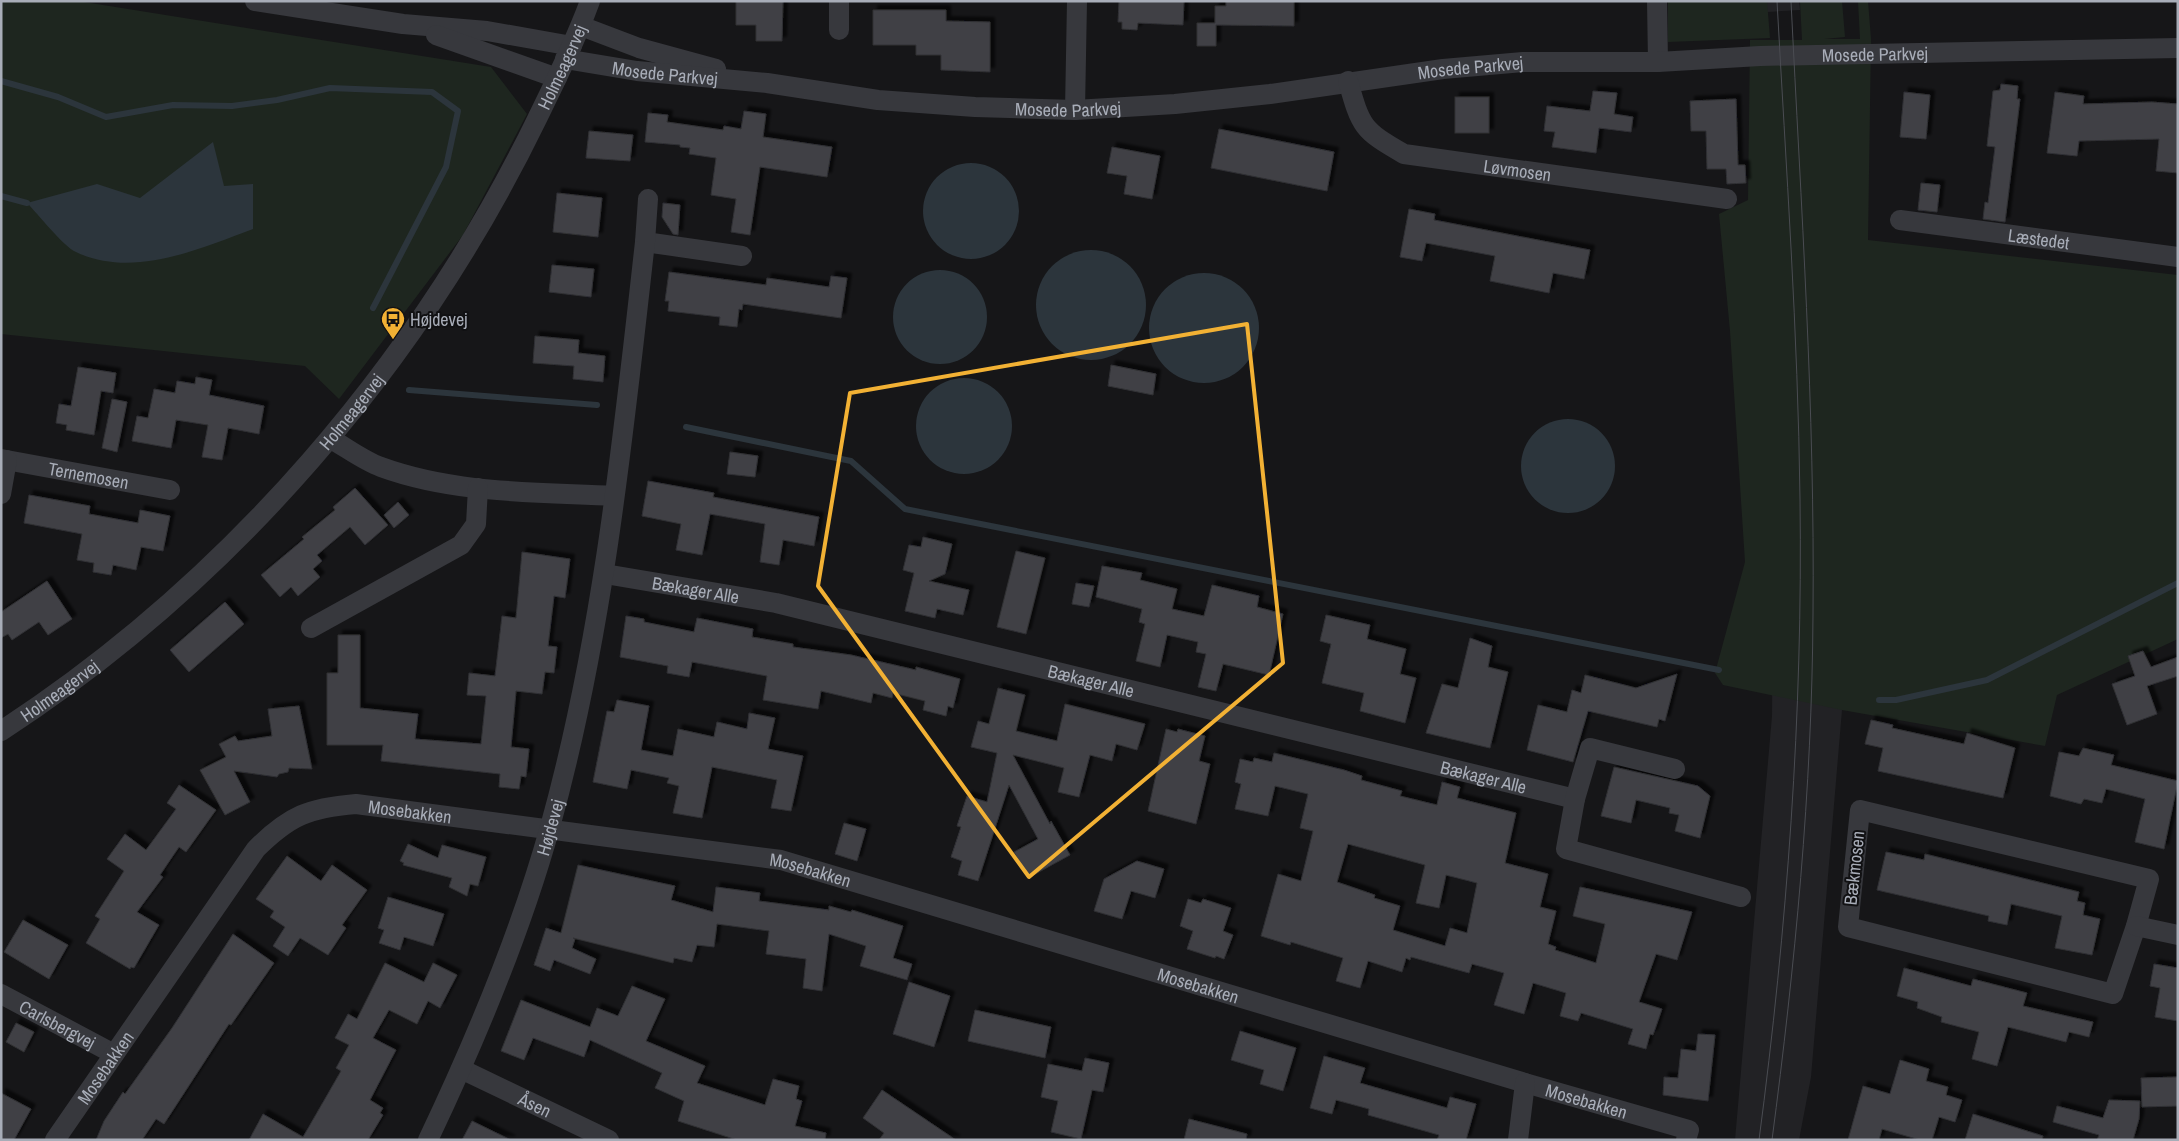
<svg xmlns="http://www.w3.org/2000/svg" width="2179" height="1141" font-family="'Archivo Narrow',sans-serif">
  <defs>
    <filter id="shadow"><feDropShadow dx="4.5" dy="-4.5" stdDeviation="1" flood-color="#0009"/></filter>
  </defs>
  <rect width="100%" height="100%" fill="#161618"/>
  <g fill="#222225">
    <path d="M1767,1H1799L1800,10L1767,12Z"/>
    <path d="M1826,354L1842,710L1811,1077L1799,1140H1735L1772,716L1775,365Z"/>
  </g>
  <g fill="#1e261f">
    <path d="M1,1H78L491,67L527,114L463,235L339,399L305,366L1,334Z"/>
    <path d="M1668,1H1767L1770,38L1668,42Z"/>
    <path d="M1800,1H1842L1845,37L1824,39H1860L1858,1H1868L1871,39L1868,240L2178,275V639L2057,695L2045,746L1842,710L1723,685L1715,673L1745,562L1730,331L1719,214L1748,200L1750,40H1802Z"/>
  </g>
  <g fill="#2c353c">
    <path d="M213,142L224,186L253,184V229C199,249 133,279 76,252C64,247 38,214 27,203L97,184L140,198Z"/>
    <circle cx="971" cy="211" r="48"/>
    <circle cx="1091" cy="305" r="55"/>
    <circle cx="940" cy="317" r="47"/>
    <circle cx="1204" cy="328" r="55"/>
    <circle cx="964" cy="426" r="48"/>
    <circle cx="1568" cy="466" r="47"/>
  </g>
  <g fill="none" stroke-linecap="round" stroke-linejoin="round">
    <g stroke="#2c353c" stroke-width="6">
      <path d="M1,81L58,97L106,117L173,105L232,106L277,100L330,88L432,92L458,111L446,167L373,308"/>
      <path d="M1,196L27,203"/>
      <path d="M409,390L597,405"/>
      <path d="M686,427L851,461L905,509L1719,670"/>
      <path d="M1879,700H1896L1987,680L2178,583"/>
    </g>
  </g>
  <g fill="#404145" stroke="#303034" fill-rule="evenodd" filter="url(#shadow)">
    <path d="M736,1H783L782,41H756V25H736Z"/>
    <path d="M1119,1H1184L1183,25L1138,23L1137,30L1122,29V22H1118Z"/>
    <path d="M1226,1H1294V26L1216,25V46H1197V23H1215V6H1226Z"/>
    <path d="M873,10H946V21L990,22V72L941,70V55H916V45H873Z"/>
    <path d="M2001,84L2018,86L2017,99H2020L2005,222L1983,219L1985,202L1988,203L1995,147L1987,146L1993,91L2000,90Z"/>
    <path d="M1593,91L1617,93L1614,114L1633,117L1631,132L1599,128L1596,153L1552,147L1555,132L1544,131L1547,106L1590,111Z"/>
    <path d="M1904,92L1930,95L1926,139L1900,137Z"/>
    <path d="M2055,92L2084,96L2083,104L2152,102L2178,104V173L2156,171L2159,139L2079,141L2077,156L2047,153Z"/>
    <rect x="1455" y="97" width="34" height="36"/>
    <path d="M1736,99L1738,165H1745L1746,183L1727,184L1726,169H1707L1706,131H1691L1690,101Z"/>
    <path d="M744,111L766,114L763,137L832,147L827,177L760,167L750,235L731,232L736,199L711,195L716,158L689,154L690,148L680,147V145L645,142L648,113L668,115L667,122L723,130L724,126L741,129Z"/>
    <path d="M1219,129L1334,152L1327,191L1211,168Z"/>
    <path d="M589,131L633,135L630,161L586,158Z"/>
    <path d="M1112,147L1160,156L1152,199L1124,194L1127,176L1107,173Z"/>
    <path d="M1921,183L1940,185L1937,212L1918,210Z"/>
    <path d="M557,193L602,198L598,237L553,232Z"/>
    <path d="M663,203L680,205L678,235L673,234L662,217Z"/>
    <path d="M1409,209L1435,214L1434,220L1590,250L1584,279L1553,273L1549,293L1490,281L1495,256L1426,243L1422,261L1400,257Z"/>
    <path d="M552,265L594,269L591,297L549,292Z"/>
    <path d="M669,272L766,285L767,278L829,287L831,276L847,278L841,318L743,304L742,310L739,309L737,327L719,325L720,317L668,311L669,301H665Z"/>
    <path d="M535,336L579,340L578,353L605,356L603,382L573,379L574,366L533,363Z"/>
    <path d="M1111,365L1156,374L1153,395L1108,386Z"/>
    <path d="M78,367L116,373L113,393L101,391L94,435L66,430L67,425L56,423L59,404L71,406Z"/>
    <path d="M196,377L212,380L209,395L264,406L259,434L228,428L222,460L202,457L208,425L176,420L171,448L132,441L137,416L148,418L154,389L175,393L177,381L195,384Z"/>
    <path d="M112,399L127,402L117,452L102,448Z"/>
    <path d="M730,452L758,456L755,477L727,474Z"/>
    <path d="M648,481L714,493L713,497L819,517L814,546L783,540L779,565L760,562L765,524L710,514L702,555L676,550L681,524L642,516Z"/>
    <path d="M355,488L388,525L365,545L350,527L317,555L322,561L313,569L320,577L298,596L291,587L280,597L261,575L304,539L302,537L335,510L333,507Z"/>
    <path d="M29,495L90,506L89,514L138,523L140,510L170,516L163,551L141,547L136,570L113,565L111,575L93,572L94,563L77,560L82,534L24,523Z"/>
    <path d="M398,502L409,515L394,528L384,515Z"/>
    <path d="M923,537L952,544L945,574L929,581L969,590L963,615L937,609L935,618L905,611L914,573L903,570L909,545L921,547Z"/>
    <path d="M1016,551L1045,558L1026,634L997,627Z"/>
    <path d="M522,552L570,559L565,598L554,596L548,646L557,647L554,673L545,672L542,694L516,691L511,747L529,749L526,777L521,776L519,789L499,787L500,774L381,761L383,745H327V673H338V635H360V708L418,714L415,739L481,744L486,696L467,695L469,673L495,676L502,616L516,618Z"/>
    <path d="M1102,566L1142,573L1140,580L1177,589L1172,609L1204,616L1212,585L1259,596L1257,607L1283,614L1269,675L1223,664L1216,691L1198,687L1206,654L1196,652L1198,642L1167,635L1160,667L1136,661L1145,624L1139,622L1142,609L1096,597Z"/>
    <path d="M47,581L72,619L48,635L39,622L12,640L8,634L1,638V612Z"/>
    <path d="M1076,583L1094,586L1089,607L1072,604Z"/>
    <path d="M225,602L244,624L189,672L170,650Z"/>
    <path d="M1326,615L1370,625L1367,639L1406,649L1400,674L1416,678L1405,723L1360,711L1364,693L1322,683L1331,644L1320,641Z"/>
    <path d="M626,616L644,619V622L694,632L697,618L753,629L752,637L793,644V647L851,655L916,670V667L960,679L953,708L948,706L946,716L923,710L925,701L893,693L892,698L873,693L871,703L821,691L818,709L763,700L767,676L692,662L689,677L667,673L668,666L620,657Z"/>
    <path d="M1470,638L1492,646L1488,667L1508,672L1490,748L1426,733L1442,684L1458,688Z"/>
    <path d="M2143,651L2151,667L2178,657V676L2147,686L2157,714L2127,725L2112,684L2135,676L2128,656Z"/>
    <path d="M1677,674L1665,721L1659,719L1657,727L1588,711L1573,762L1527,750L1538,705L1567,712L1572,690L1581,693L1585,675L1636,688Z"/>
    <path d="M998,688L1025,695L1016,731L1057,741L1065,704L1145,724L1137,750L1116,744L1112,761L1090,755L1079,797L1058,792L1064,768L1013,755L1050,824L1051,821L1070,855L1028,878L1014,852L1038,839L1009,785L978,881L958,875L962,861L951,857L961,827L957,826L967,796L987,802L997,753L971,747L978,721L989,724Z"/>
    <path d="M617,700L649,706L641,750L673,756L678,729L714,737L717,722L747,729L749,713L775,718L768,749L803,756L791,811L771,808L777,780L712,767L702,818L673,813L679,786L667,783L669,778L631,770L627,789L593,782L607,711L614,712Z"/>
    <path d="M299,706L312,769L289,768L288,772L279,774L277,777L234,771L250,802L225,815L200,770L226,757L219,744L235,736L238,741L272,736L268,709Z"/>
    <path d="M1871,720L1893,725L1892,728L1964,744L1967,733L2015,748L2003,798L1878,771L1883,748L1865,744Z"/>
    <path d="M1166,729L1177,732L1178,729L1205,736L1199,761L1210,764L1196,824L1148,811Z"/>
    <path d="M2083,748L2114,755L2111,765L2178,781L2164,849L2135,842L2145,799L2106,789L2102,803L2084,799L2081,804L2050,796L2059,752L2079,756Z"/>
    <path d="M1274,753L1344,770L1362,776L1361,780L1402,791L1400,796L1437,805L1442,782L1460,787L1457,798L1516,813L1505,863L1548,874L1540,907L1556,911L1548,944L1556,947L1555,950L1596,963L1605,924L1573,916L1580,887L1692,912L1677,960L1656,954L1639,1002L1662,1009L1653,1035L1650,1034L1646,1049L1628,1044L1633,1029L1581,1013L1578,1021L1560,1016L1566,993L1533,983L1524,1014L1494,1005L1504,973L1472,964L1469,973L1411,957L1410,960L1406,958L1402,972L1368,961L1360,988L1336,981L1343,958L1291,942L1290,945L1261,936L1278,874L1301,881L1313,831L1300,828L1308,794L1275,786L1268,816L1235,809L1241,784L1235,782L1240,759L1253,762L1254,758L1272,762ZM1348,844L1425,865L1416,903L1439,908L1446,875L1477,883L1467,933L1450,928L1445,946L1393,930L1400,906L1374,898L1375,895L1337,882Z"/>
    <path d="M1614,767L1698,786L1710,796L1700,838L1675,831L1679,815L1669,813L1670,808L1636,800L1631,823L1601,816Z"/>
    <path d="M179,785L216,810L186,852L179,847L160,875L163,877L137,912L159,925L134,968L131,967L130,969L86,943L100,919L95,916L124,871L107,859L125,834L146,850L176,809L167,803Z"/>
    <path d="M844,823L866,829L857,861L835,854Z"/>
    <path d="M408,844L438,858L442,845L486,857L478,886L470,884L467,896L449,887L452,878L403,865L404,863L400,861Z"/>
    <path d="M1886,852L1924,860L1925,854L2079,892L2077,901L2085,903L2083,915L2100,919L2092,955L2055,948L2062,916L2011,904L2007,925L1988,921L1989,916L1877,890Z"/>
    <path d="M287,856L321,881L332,865L367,890L342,925L346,928L328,955L300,938L288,956L273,946L285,927L270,917L274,911L256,899Z"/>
    <path d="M1137,861L1164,869L1155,898L1131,891L1122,919L1094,911L1104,879Z"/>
    <path d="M578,865L675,886L671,900L713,912L716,887L760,893L759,901L829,910V906L851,912L852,910L903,926L893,958L912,964L907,980L860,966L866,946L829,934L822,991L803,988L806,959L766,954L769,931L717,924L714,947L697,945L692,962L674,958L673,963L573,938L575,939L572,948L596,959L590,974L554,960L550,971L534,965L546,928L561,933Z"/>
    <path d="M388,897L444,914L433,946L404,937L400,950L379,943L384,930L378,928Z"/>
    <path d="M1188,899L1201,903L1203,899L1231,908L1223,931L1233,935L1224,959L1216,956L1215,958L1187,949L1193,931L1180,926Z"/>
    <path d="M23,920L68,945L49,979L4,952Z"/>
    <path d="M233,934L274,963L231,1025L229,1024L164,1124L156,1119L142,1140H96L104,1121L123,1092L125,1094L172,1028Z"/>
    <path d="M385,963L424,982L433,963L457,975L440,1008L428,1001L417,1024L389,1010L373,1038L396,1050L370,1100L383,1108L380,1113L383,1115L368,1140H249L263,1114L303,1137L341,1071L336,1068L349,1045L335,1038L348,1014L357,1019Z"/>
    <path d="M2154,964L2178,968V1021L2155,1017L2160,988L2150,986Z"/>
    <path d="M1904,968L1971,986L1973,979L2027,993L2023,1006L2093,1022L2089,1037L2069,1032L2066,1042L2008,1027L1997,1066L1972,1059L1979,1032L1941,1022L1942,1017L1917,1008L1918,1002L1897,996Z"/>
    <path d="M909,982L950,996L934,1047L893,1034Z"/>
    <path d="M632,986L665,999L646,1041L705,1066L697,1083L765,1105L773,1079L799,1086L796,1099L802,1101L795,1126L826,1133L825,1140H737L678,1121L684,1101L655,1088L662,1073L590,1040L584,1057L533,1038L524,1060L501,1051L521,1000L590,1027L597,1008L618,1016Z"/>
    <path d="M975,1010L1051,1027L1045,1058L968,1041Z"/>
    <path d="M16,1023L34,1032L24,1052L6,1042Z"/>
    <path d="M1240,1031L1296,1048L1283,1091L1260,1084L1264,1070L1231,1060Z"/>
    <path d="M1698,1034L1715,1035L1708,1101L1663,1095L1664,1077L1678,1078L1681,1049L1696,1051Z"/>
    <path d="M1324,1056L1365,1068L1360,1083L1447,1108L1450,1097L1476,1104L1466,1140H1437L1439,1135L1368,1115L1369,1109L1336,1100L1332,1114L1310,1108Z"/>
    <path d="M1085,1058L1109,1063L1103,1092L1092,1090L1081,1139L1051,1132L1058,1101L1041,1097L1048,1064L1082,1071Z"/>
    <path d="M1900,1060L1929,1069L1926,1081L1948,1087L1946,1095L1962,1100L1955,1122L1939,1117L1932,1140H1920L1882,1129L1879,1140H1848L1863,1086L1890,1094Z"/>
    <path d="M2178,1077V1106L2142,1107L2141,1078Z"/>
    <path d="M882,1090L956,1140H879L884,1133L863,1118Z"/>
    <path d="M1,1093L31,1109L14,1140H1Z"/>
    <path d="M2109,1100L2140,1101L2139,1119L2133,1140H2097L2099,1135L2053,1122L2057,1106L2103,1118Z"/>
    <path d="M1973,1114L2043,1136L2042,1140H1965Z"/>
    <path d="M1189,1119L1247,1134L1246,1140H1184Z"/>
    <path d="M472,1121L511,1140H462Z"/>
  </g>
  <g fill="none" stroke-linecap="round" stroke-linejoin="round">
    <g stroke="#37383d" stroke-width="20">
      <path d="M255,1L403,24L487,31L572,46"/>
      <path d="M1657,1L1658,62"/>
      <path d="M581,26L639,48L716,69"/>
      <path d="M839,30V1"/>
      <path d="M436,35L557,78"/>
      <path id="s1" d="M565,59L637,71L767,83L878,100L975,107L1075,110L1175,104L1270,94L1443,69L1523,62H1658L1760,56L2178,48"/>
      <path id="s2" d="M1348,81C1361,127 1362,130 1404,154L1727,199"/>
      <path d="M1075,110L1077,1"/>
      <path id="s3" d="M1900,220L2178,257"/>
      <path d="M645,242L742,256"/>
      <path d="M331,439C347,448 364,461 381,467C455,494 537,492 614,496"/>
      <path id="s4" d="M1,459L170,490"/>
      <path d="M1,494L7,460"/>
      <path id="s5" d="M605,574L776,603L1575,799"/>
      <path d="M311,628L461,545L476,524L478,488"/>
      <path id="s6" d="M1,731C230,582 418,364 537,119C556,80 575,42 590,1"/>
      <path d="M1675,769L1590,748L1575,799L1566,849L1741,897"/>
      <path d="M1860,810L2149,879L2136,926L2113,994L1848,927Z"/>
      <path d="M2136,926L2178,935"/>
      <path id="s7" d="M1,994L114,1054"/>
      <path id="s8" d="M461,1069L609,1140"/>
      <path id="s9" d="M55,1140L256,849C290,815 309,808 356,804L781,860L1525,1083L1689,1130L1686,1140"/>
      <path id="s10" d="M428,1140C476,1039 520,935 550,827C603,636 623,438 645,242L648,199"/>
      <path d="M1518,1140L1525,1083"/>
    </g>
    <g stroke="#4a4c52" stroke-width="1">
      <path d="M1759,1140C1787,928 1803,714 1800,499C1798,333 1786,167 1777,1"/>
      <path d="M1772,1140C1795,965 1812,790 1813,614C1815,410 1801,205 1791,1"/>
    </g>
  </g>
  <path fill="none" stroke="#f2b134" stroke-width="4" stroke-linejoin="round" d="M1247,324L1283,663L1029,877L818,586L850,393Z"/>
  <defs>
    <g id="bus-pin" transform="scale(1.25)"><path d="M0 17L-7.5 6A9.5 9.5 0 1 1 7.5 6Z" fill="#f2b134" stroke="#111113"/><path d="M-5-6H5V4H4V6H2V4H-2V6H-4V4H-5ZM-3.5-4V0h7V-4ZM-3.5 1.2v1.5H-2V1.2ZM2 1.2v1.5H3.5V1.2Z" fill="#111"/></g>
  </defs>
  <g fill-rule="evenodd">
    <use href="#bus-pin" x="393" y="319"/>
  </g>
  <g text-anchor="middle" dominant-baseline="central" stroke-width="4" stroke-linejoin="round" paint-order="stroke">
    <g font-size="18" fill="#a8adb8" stroke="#111113">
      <text stroke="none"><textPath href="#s1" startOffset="1316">Mosede Parkvej</textPath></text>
      <text stroke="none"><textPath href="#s6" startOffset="881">Holmeagervej</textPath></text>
      <text stroke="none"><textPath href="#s1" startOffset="911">Mosede Parkvej</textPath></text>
      <text stroke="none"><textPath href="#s1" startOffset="101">Mosede Parkvej</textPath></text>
      <text stroke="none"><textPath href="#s1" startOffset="506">Mosede Parkvej</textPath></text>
      <text stroke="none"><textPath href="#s2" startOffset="211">Løvmosen</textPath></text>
      <text stroke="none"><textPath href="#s3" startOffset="140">Læstedet</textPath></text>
      <text stroke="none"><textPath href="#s6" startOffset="476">Holmeagervej</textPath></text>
      <text stroke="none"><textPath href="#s4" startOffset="89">Ternemosen</textPath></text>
      <text stroke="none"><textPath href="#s5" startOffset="92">Bækager Alle</textPath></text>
      <text stroke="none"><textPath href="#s5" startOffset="498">Bækager Alle</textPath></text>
      <text stroke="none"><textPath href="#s6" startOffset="71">Holmeagervej</textPath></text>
      <text stroke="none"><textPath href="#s5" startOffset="902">Bækager Alle</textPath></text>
      <text stroke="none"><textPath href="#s9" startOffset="521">Mosebakken</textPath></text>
      <text stroke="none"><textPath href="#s10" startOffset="336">Højdevej</textPath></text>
      <text transform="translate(1854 868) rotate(-84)">Bækmosen</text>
      <text stroke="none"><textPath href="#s9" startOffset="926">Mosebakken</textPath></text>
      <text stroke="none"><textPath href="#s9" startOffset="1331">Mosebakken</textPath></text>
      <text stroke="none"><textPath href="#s7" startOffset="64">Carlsbergvej</textPath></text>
      <text stroke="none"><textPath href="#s9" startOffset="88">Mosebakken</textPath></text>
      <text stroke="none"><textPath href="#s9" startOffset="1736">Mosebakken</textPath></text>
      <text stroke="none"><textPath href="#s8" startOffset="82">Åsen</textPath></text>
    </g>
    <g font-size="18" fill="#a8adb8" stroke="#111113" text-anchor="start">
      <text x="410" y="319">Højdevej</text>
    </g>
  </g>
  <rect width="2179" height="1141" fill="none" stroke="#a8adb8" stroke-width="5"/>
</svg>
